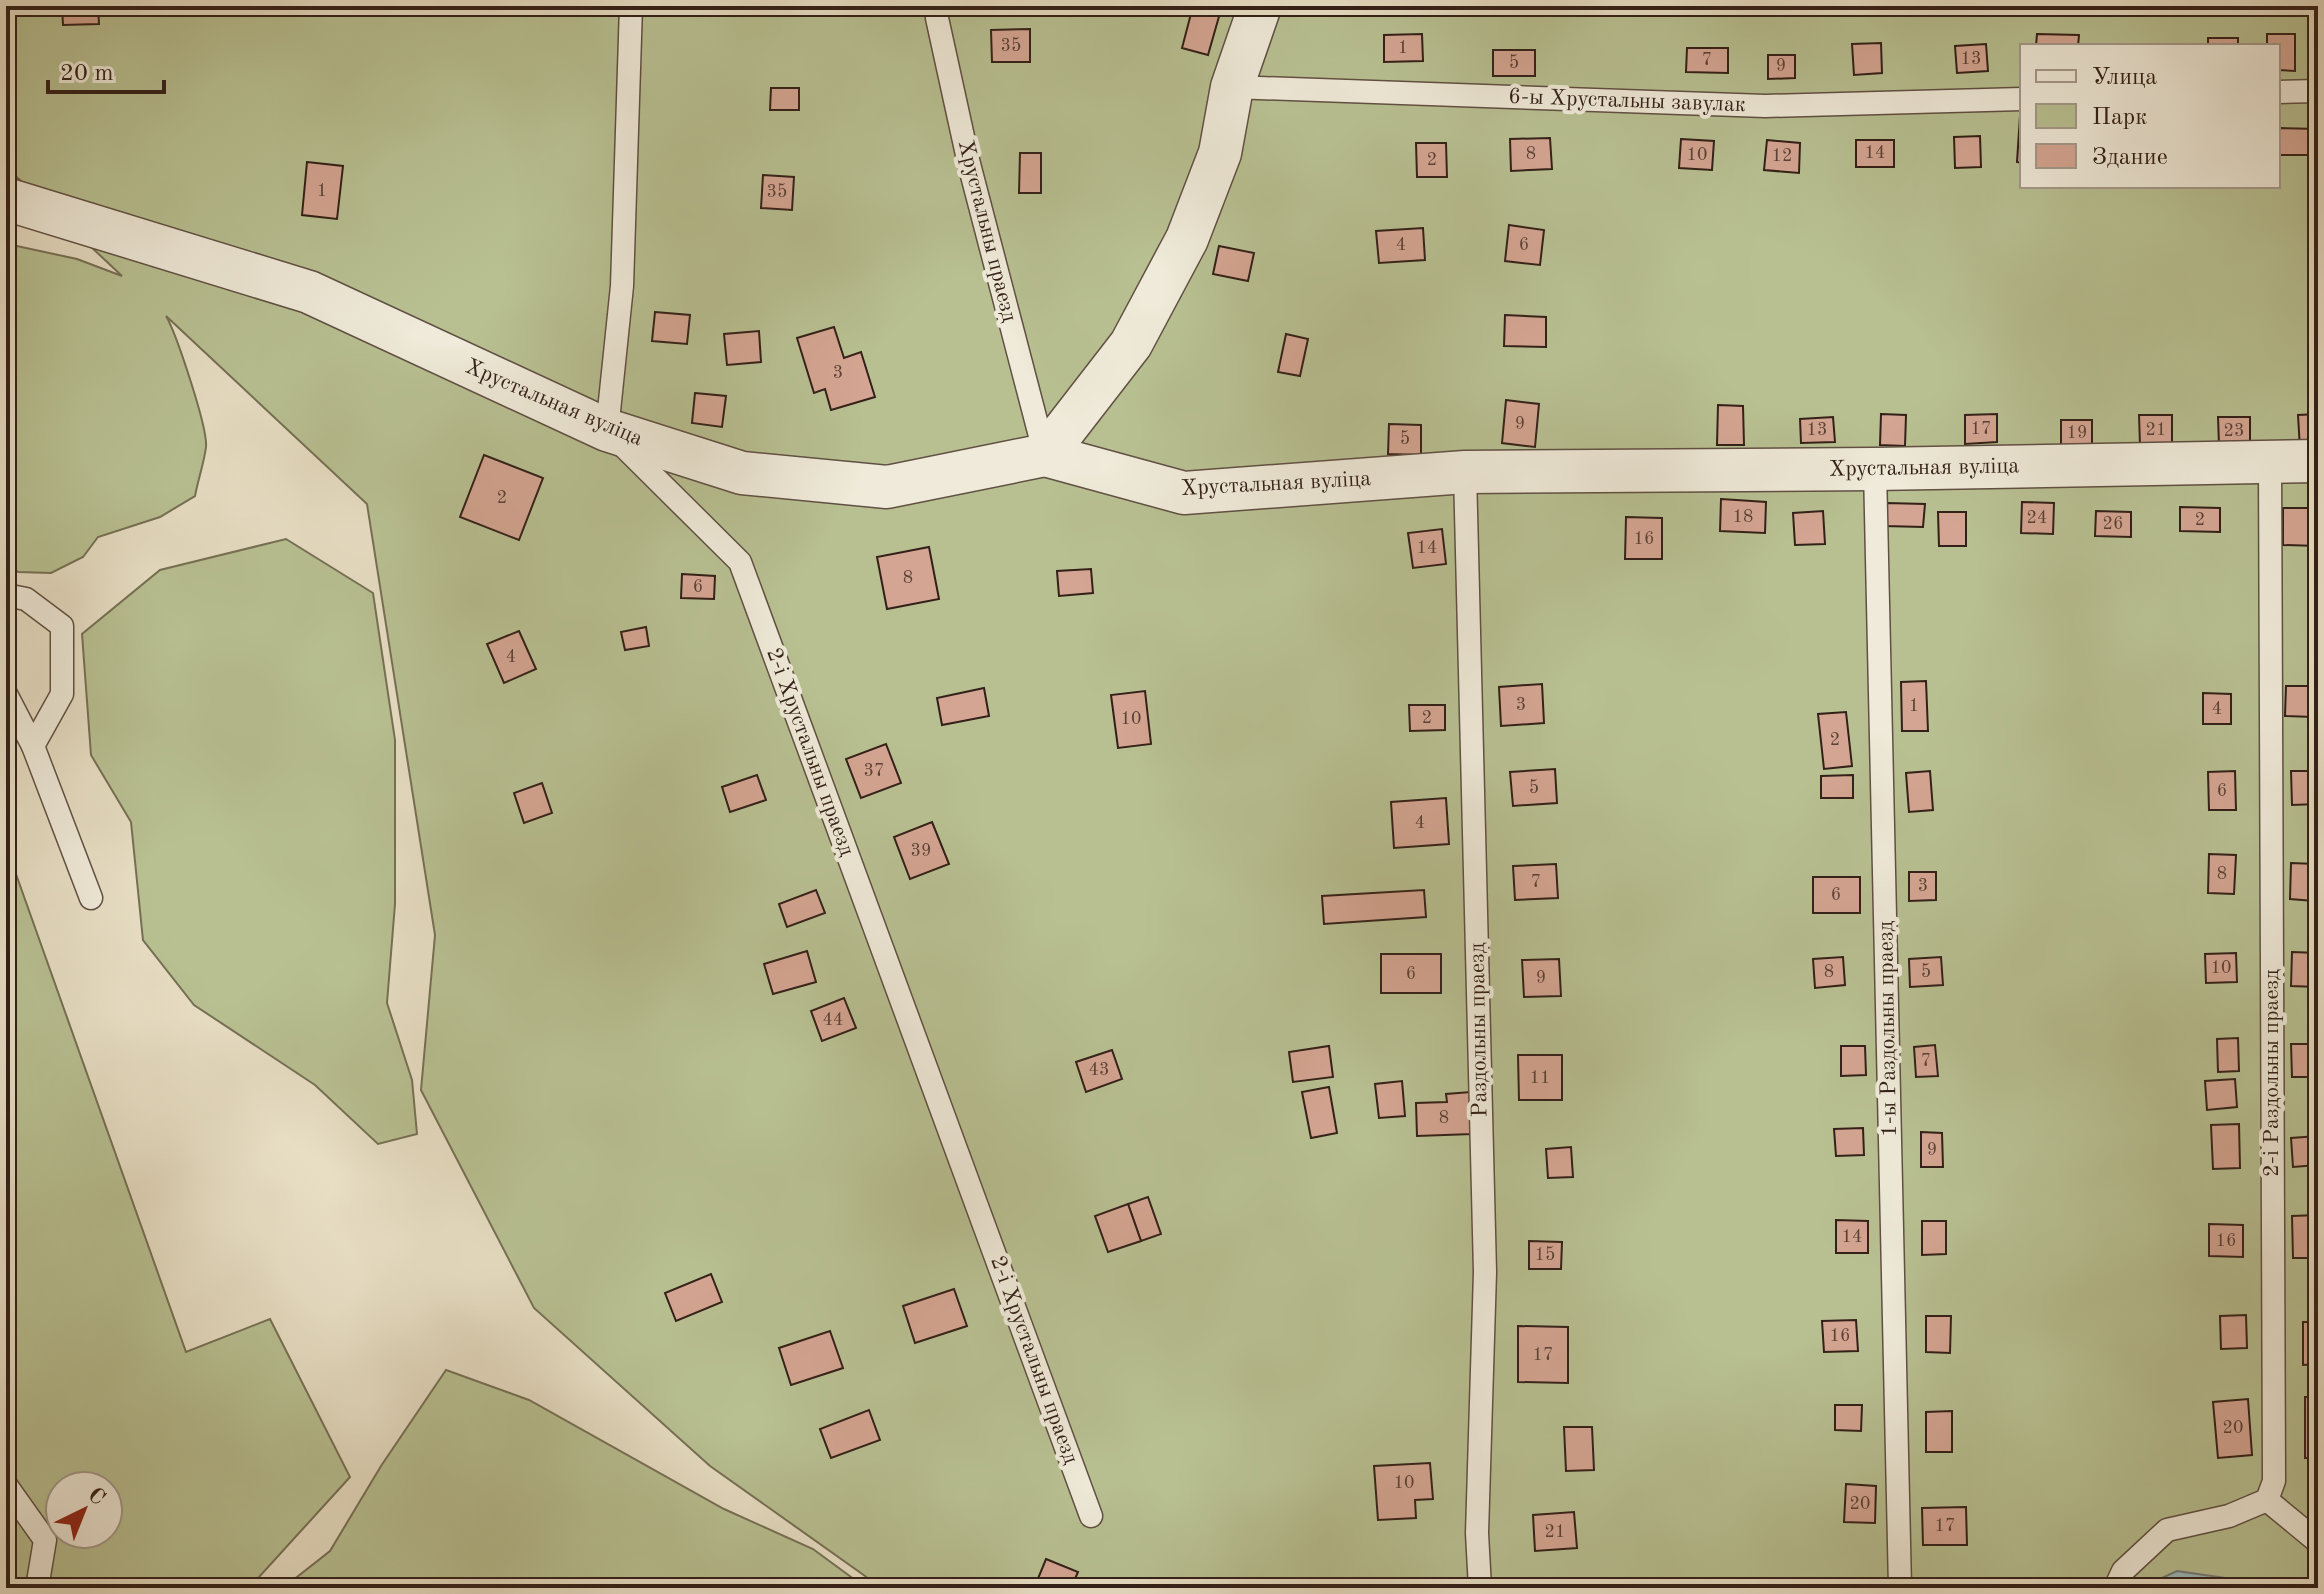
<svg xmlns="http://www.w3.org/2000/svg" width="2324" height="1594" font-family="'Old Standard TT',serif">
  <rect width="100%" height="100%" fill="#e7dec4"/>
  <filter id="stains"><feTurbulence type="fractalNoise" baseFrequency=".0025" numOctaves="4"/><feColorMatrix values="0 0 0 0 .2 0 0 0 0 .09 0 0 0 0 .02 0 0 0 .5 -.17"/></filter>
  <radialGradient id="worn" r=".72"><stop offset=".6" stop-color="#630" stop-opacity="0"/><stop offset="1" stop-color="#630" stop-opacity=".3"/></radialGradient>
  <g fill="#b8c092" stroke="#767055" stroke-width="2" fill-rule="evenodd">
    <path d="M6,6H2318V1588H882L710,1466L534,1308L421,1090L435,935L367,504L166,316C176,333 208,428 206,447C204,463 198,480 195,496L160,517L98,537L83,557L51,573L18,572L6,562V253L17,246L77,259L122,276L6,167ZM2022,46H2278V186H2022Z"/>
    <path d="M286,539L373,593L395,740V904L387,1003L412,1080L417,1134L378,1144L315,1085L194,1005L143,940L131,822L91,755L82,634L160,570Z"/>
    <path d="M6,846L186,1352L270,1319L350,1477L249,1588H6ZM60,1486H108V1534H60Z"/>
    <path d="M446,1370L529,1400L724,1509L813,1549L866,1588H283L330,1551L381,1466Z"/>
  </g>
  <path fill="#9ababd" stroke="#717c7b" stroke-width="2" d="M2177,1571L2232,1579L2258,1588H2140Z"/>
  <g fill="#d4a592" stroke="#332018" stroke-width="2">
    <path d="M62,6H98L99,24L63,25Z"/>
    <path d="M1193,6H1222L1208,55L1182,48Z"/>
    <path d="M1030,29V62H992L991,30Z"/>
    <path d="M1422,34L1423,61L1384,62V35Z"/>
    <path d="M2037,34L2079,35L2078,46H2036Z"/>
    <path d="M2267,34H2295V71L2278,70V46H2267Z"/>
    <rect x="2208" y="38" width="30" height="8"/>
    <path d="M1881,43L1882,73L1854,75L1852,44Z"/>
    <path d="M1986,44L1988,71L1957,73L1955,46Z"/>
    <path d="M1687,48H1728V73L1686,72Z"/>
    <rect x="1493" y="50" width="42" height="26"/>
    <path d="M1768,55H1795V78L1768,79Z"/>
    <path d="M771,88H799V110H770Z"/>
    <path d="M2020,116H2022V163L2017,162Z"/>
    <path d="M2280,128L2318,129V155H2280Z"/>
    <path d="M1980,136L1981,167L1955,168L1954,137Z"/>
    <path d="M1550,138L1552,169L1511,171L1510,139Z"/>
    <path d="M1681,139L1714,141L1712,170L1679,168Z"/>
    <path d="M1767,140L1800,143L1799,173L1764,170Z"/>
    <rect x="1856" y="140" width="38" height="27"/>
    <path d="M1416,143H1446L1447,177H1417Z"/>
    <path d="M1020,153H1041V193H1019Z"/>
    <path d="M307,162L343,166L337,219L302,215Z"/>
    <path d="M763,175L794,177L792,210L761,208Z"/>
    <path d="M1509,225L1544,230L1540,265L1505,261Z"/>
    <path d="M1423,228L1425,260L1379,263L1376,231Z"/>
    <path d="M1219,246L1254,253L1248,281L1213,274Z"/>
    <path d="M655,312L690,315L687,344L652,341Z"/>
    <path d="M1505,315L1546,317V347L1504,346Z"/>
    <path d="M834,327L844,358L861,352L875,397L831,410L825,389L814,393L797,338Z"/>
    <path d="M759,331L761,362L727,365L724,334Z"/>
    <path d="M1286,334L1308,339L1300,376L1278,372Z"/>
    <path d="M695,393L726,396L722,427L692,423Z"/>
    <path d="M1506,400L1539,404L1535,447L1502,443Z"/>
    <path d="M1718,405L1743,406L1744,445H1717Z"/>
    <path d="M1881,414L1906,415L1905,446L1880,445Z"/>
    <path d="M1997,414V442L1965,444V415Z"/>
    <path d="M2318,414V448L2300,449L2298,415Z"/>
    <path d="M2139,415H2172V445H2140Z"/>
    <path d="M1833,417L1835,442L1801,443L1800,419Z"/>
    <path d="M2218,417H2250V444L2219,445Z"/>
    <rect x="2061" y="420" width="31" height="25"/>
    <path d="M1389,424L1421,425V455L1388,454Z"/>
    <path d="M484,455L543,478L519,540L460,517Z"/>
    <path d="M1721,499L1766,502L1765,533L1720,531Z"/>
    <path d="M2022,502L2054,503L2053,534L2021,533Z"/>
    <path d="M1886,503L1925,504L1923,527L1885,526Z"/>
    <path d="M2180,507L2220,508V532L2180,531Z"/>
    <path d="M2283,508H2318V546L2283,545Z"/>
    <path d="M1823,511L1825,544L1795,545L1793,513Z"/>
    <path d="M2096,511L2131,512V537L2095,536Z"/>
    <path d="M1938,512H1966V546H1939Z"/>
    <path d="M1626,517L1662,518V559H1625Z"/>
    <path d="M1442,529L1446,564L1413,568L1408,533Z"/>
    <path d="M929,547L939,599L887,609L877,557Z"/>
    <path d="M1091,569L1093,593L1059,596L1057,571Z"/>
    <path d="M682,574L715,576L714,599L681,598Z"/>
    <path d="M646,627L649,646L625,650L621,632Z"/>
    <path d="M519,631L536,669L504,683L487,644Z"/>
    <path d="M1926,681L1928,731H1902L1901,682Z"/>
    <path d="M1542,684L1544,723L1501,726L1499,687Z"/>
    <path d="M2286,686H2314L2313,717L2285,716Z"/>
    <path d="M984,688L989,716L942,725L937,698Z"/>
    <path d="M1145,691L1151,744L1118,748L1111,695Z"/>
    <path d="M2203,693L2231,694V724H2203Z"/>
    <path d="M1409,705H1445V730L1410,731Z"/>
    <path d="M1846,712L1852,766L1824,769L1818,714Z"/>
    <path d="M886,744L901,783L861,798L846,759Z"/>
    <path d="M1555,769L1557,803L1513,806L1510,772Z"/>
    <path d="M1930,771L1933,810L1909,812L1906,773Z"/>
    <path d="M2235,771L2236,810H2209L2208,772Z"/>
    <path d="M2291,771H2318V804L2292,805Z"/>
    <path d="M757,775L766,800L730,812L722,787Z"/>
    <path d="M1853,775V798H1821V776Z"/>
    <path d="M542,783L552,813L524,823L514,793Z"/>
    <path d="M1446,798L1449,844L1394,848L1391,802Z"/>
    <path d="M932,822L949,864L910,879L894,837Z"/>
    <path d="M2209,854L2236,855L2234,894L2208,893Z"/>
    <path d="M2291,863L2316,864L2314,901L2290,899Z"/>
    <path d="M1556,864L1558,898L1515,900L1513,866Z"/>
    <path d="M1909,872H1936V900L1909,901Z"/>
    <rect x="1813" y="877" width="47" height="36"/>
    <path d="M816,890L825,913L787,927L779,904Z"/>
    <path d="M1424,890L1426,917L1324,924L1322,896Z"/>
    <path d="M807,951L816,982L773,994L764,964Z"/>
    <path d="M2292,952L2318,953L2317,987L2291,986Z"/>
    <path d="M2236,953L2237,982L2206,983L2205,954Z"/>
    <rect x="1381" y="954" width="60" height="39"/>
    <path d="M1843,957L1845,985L1815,988L1813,959Z"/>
    <path d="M1941,957L1943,985L1910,987L1909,959Z"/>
    <path d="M1559,959L1561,996L1524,997L1522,960Z"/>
    <path d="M844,998L856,1028L822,1041L811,1011Z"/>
    <path d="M2238,1038L2239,1071L2218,1072L2217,1039Z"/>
    <path d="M2291,1044H2318V1077H2292Z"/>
    <path d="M1935,1045L1938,1076L1916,1077L1914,1047Z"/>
    <path d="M1329,1046L1333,1077L1293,1082L1289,1052Z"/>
    <path d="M1841,1046H1865L1866,1075L1841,1076Z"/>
    <path d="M1112,1050L1122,1079L1086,1092L1076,1062Z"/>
    <path d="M1518,1055H1562V1100H1519Z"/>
    <path d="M2235,1079L2237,1107L2207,1110L2205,1081Z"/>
    <path d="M1402,1081L1405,1116L1379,1118L1375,1084Z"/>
    <path d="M1329,1087L1337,1133L1311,1138L1302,1092Z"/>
    <path d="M1471,1092L1472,1134L1417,1136L1416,1103L1447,1102L1446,1094Z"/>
    <path d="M2239,1124L2240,1168L2213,1169L2211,1125Z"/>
    <path d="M1863,1128L1864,1155L1836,1156L1834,1129Z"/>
    <path d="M1921,1132L1942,1133L1943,1167H1921Z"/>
    <path d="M2318,1136V1165L2293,1167L2291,1138Z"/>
    <path d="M1571,1147L1573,1177L1548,1178L1546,1149Z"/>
    <path d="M1148,1197L1161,1234L1141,1241L1128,1204Z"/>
    <path d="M1128,1204L1141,1241L1108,1252L1095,1216Z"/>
    <path d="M2318,1215V1258H2293L2292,1216Z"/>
    <path d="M1836,1220L1868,1221V1253H1836Z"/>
    <path d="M1922,1221H1946V1254L1922,1255Z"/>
    <path d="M2209,1224L2243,1225V1257L2209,1256Z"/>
    <path d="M1529,1241L1562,1242L1561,1269H1529Z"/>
    <path d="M711,1274L722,1302L676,1321L665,1293Z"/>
    <path d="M954,1289L967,1326L915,1343L903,1306Z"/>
    <path d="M2246,1315L2247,1348L2221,1349L2220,1316Z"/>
    <path d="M1926,1316H1951L1950,1353L1926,1352Z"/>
    <path d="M1856,1320L1858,1351L1824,1352L1822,1321Z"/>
    <path d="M2303,1322H2318V1364L2303,1365Z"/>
    <path d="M1518,1326L1568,1327V1383L1518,1382Z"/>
    <path d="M830,1331L843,1368L791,1385L779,1348Z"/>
    <rect x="2305" y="1397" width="13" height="61"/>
    <path d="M2248,1399L2252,1455L2218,1458L2213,1402Z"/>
    <path d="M1835,1405H1862L1861,1431L1835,1430Z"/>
    <path d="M869,1410L880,1440L831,1458L820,1429Z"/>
    <path d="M1952,1411V1452H1926V1412Z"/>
    <path d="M1564,1427H1592L1594,1470L1566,1471Z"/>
    <path d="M1430,1463L1433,1499L1415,1500L1416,1518L1378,1520L1374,1466Z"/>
    <path d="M1846,1484L1876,1486L1875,1523L1844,1522Z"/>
    <path d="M1966,1507L1967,1545H1923L1922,1508Z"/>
    <path d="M1574,1512L1577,1548L1535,1551L1533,1515Z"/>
    <path d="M1046,1559L1078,1572L1071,1588H1053L1037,1581Z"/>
  </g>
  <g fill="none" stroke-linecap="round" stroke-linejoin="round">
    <g stroke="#605043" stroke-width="25">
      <g id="service">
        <path d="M631,6L622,286L607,430L740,562L1091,1516"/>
        <path d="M937,6V18L969,164L1045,455"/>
        <path d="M1232,87L1765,106L2022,99"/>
        <path d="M2278,92L2318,91"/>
        <path d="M1875,469L1900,1588"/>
        <path d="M1465,472L1485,1272L1477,1533L1480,1588"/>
        <path d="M6,595L26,599L62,626V694L33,746L91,898"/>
        <path d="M6,694L33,746"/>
        <path d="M6,1485L45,1540L37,1588"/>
        <path d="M2267,1500L2318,1542"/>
        <path d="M2115,1588L2123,1571L2167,1530L2229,1516L2267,1500L2274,1481L2270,461"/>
      </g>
    </g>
    <g stroke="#605043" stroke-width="45">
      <g id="minor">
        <path d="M6,199L309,292L607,430L742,473L887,487L1045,455L1184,493L1465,472L1875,469L2318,461"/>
        <path d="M1045,455L1131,344L1187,239L1220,153L1232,87L1260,6"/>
      </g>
    </g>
    <use href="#service" stroke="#efead9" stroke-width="22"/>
    <use href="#minor" stroke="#efead9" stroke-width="42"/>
  </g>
  <g text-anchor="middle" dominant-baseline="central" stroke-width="8" stroke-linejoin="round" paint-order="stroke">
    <g font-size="18" fill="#5b4136">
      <text x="1011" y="46">35</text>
      <text x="1403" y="48">1</text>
      <text x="1971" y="59">13</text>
      <text x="1707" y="60">7</text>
      <text x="1514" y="63">5</text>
      <text x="1781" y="66">9</text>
      <text x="1875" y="153">14</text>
      <text x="1531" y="154">8</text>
      <text x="1697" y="155">10</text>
      <text x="1782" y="156">12</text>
      <text x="1432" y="160">2</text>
      <text x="322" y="191">1</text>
      <text x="777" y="192">35</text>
      <text x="1401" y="245">4</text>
      <text x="1524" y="245">6</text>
      <text x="838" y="373">3</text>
      <text x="1520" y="424">9</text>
      <text x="1981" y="429">17</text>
      <text x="1817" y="430">13</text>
      <text x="2156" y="430">21</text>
      <text x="2234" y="431">23</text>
      <text x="2077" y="433">19</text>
      <text x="1405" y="439">5</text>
      <text x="502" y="498">2</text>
      <text x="1743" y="517">18</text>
      <text x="2037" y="518">24</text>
      <text x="2200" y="520">2</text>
      <text x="2113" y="524">26</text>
      <text x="1644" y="539">16</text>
      <text x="1427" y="548">14</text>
      <text x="908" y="578">8</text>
      <text x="698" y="587">6</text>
      <text x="511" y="657">4</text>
      <text x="1521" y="705">3</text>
      <text x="1914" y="706">1</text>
      <text x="2217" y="709">4</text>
      <text x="1427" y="718">2</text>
      <text x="1131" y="719">10</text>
      <text x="1835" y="740">2</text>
      <text x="874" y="771">37</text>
      <text x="1534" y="788">5</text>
      <text x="2222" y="791">6</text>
      <text x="1420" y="823">4</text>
      <text x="921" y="851">39</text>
      <text x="2222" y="874">8</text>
      <text x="1536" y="882">7</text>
      <text x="1923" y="886">3</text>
      <text x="1836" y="895">6</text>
      <text x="2221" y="968">10</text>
      <text x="1829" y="972">8</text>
      <text x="1926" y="972">5</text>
      <text x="1411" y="974">6</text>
      <text x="1541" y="978">9</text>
      <text x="833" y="1020">44</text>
      <text x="1926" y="1061">7</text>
      <text x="1099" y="1070">43</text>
      <text x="1540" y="1078">11</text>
      <text x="1444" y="1118">8</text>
      <text x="1932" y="1150">9</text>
      <text x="1852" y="1237">14</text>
      <text x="2226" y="1241">16</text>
      <text x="1545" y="1255">15</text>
      <text x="1840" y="1336">16</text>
      <text x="1543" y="1355">17</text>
      <text x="2233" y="1428">20</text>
      <text x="1404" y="1483">10</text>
      <text x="1860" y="1504">20</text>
      <text x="1945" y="1526">17</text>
      <text x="1555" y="1532">21</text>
    </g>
    <g font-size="22" fill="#332018" stroke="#efead9">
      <text transform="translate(1627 101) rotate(2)">6-ы Хрустальны завулак</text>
      <text transform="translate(987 231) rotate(76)">Хрустальны праезд</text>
      <text transform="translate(554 403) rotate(23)">Хрустальная вуліца</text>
      <text transform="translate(1924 468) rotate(-1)">Хрустальная вуліца</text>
      <text transform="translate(1276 484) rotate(-3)">Хрустальная вуліца</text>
      <text transform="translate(810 752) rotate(70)">2-і Хрустальны праезд</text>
      <text transform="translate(1888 1029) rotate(-91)">1-ы Раздольны праезд</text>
      <text transform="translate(1479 1030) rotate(-91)">Раздольны праезд</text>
      <text transform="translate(2272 1073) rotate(-90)">2-і Раздольны праезд</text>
      <text transform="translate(1034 1360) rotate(70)">2-і Хрустальны праезд</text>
    </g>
  </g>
  <rect width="2324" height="1594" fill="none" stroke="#e7dec4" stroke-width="32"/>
  <rect x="8" y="8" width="2308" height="1578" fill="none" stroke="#332018" stroke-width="4"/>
  <rect x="16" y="16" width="2292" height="1562" fill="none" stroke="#332018" stroke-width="2"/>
  <rect x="2020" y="44" width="260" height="144" fill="#efead9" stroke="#a4998c" stroke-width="2"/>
  <rect x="2036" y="70" width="40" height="12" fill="#efead9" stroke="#a4998c" stroke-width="2"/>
  <text x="2092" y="84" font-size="24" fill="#332018">Улица</text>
  <rect x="2036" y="104" width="40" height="24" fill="#b8c092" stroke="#a4998c" stroke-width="2"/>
  <text x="2092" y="124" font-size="24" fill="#332018">Парк</text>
  <rect x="2036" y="144" width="40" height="24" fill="#d4a592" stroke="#a4998c" stroke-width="2"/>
  <text x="2092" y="164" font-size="24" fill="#332018">Здание</text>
  <g transform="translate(84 1510) rotate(43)"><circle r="38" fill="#efead9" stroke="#a4998c" stroke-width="2"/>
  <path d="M0-6L14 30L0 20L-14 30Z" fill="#8f2418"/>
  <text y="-12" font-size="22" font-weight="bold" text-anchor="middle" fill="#332018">С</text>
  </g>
  <path d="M48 80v12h116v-12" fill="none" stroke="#332018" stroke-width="4"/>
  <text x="60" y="80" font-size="24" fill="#332018" stroke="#efead9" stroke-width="6" paint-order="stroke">20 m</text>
  <rect width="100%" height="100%" filter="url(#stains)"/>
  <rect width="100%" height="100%" fill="url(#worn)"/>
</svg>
